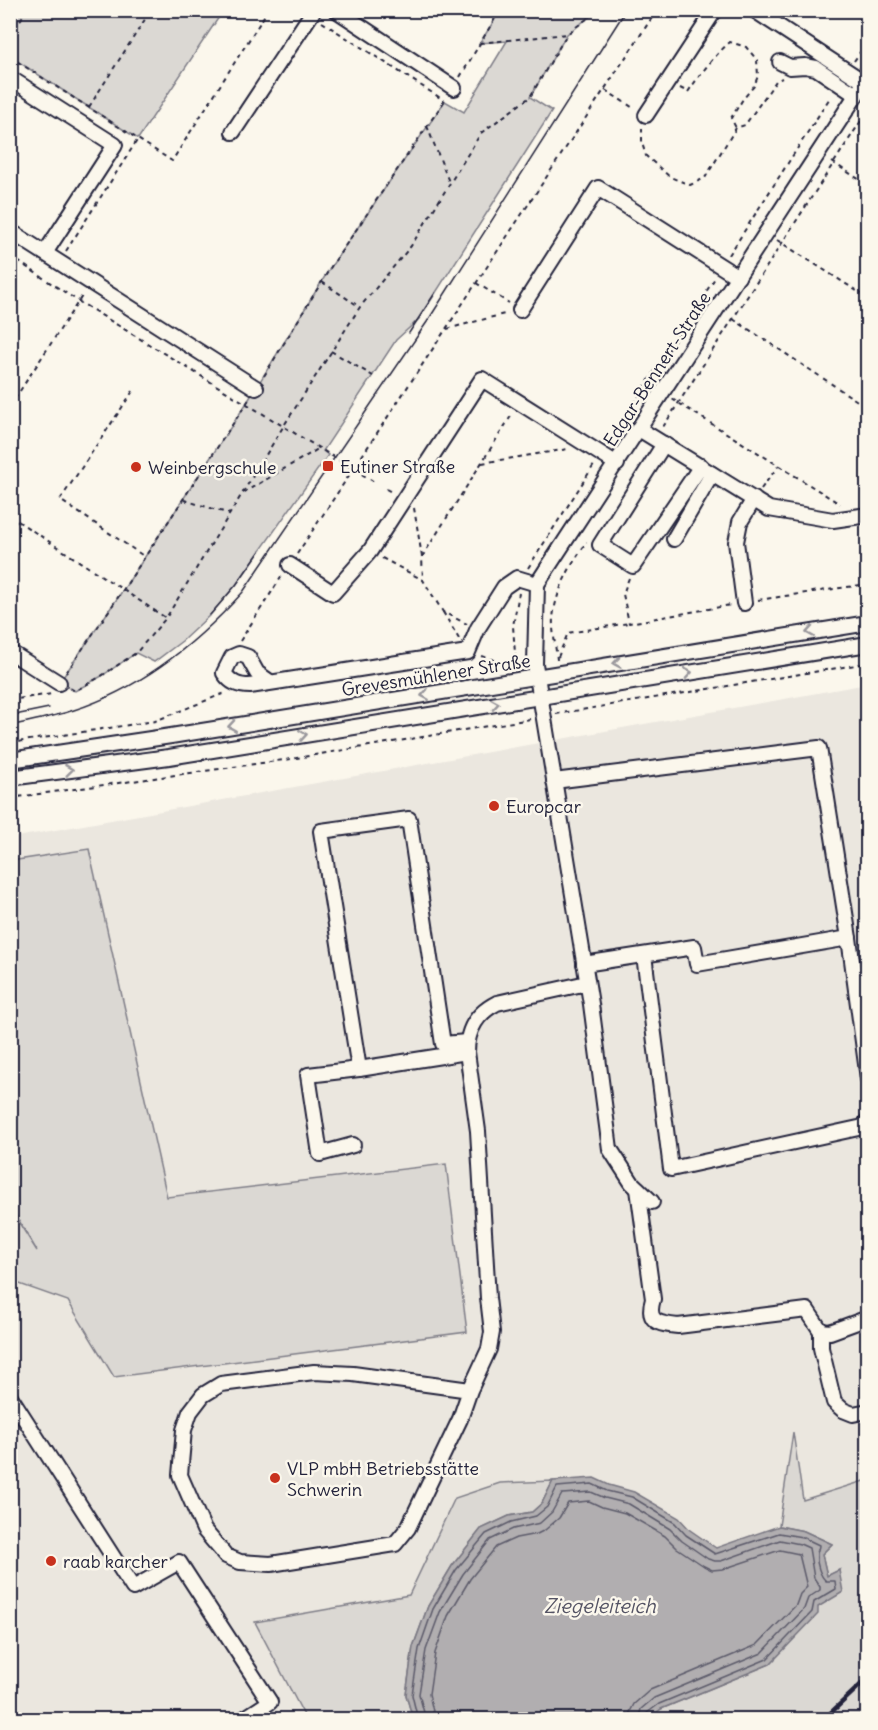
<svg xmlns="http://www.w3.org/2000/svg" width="878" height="1730" font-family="Delius,sans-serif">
  <rect width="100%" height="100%" fill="#fbf7ec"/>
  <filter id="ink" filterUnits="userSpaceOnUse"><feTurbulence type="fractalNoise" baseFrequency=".0167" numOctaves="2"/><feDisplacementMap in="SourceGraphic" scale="12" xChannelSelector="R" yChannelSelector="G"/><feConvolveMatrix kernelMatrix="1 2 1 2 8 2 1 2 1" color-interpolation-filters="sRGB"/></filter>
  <g filter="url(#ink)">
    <path fill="#ebe7df" d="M867,684V1639L778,1719L11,1720V838Z"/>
    <g fill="#dbd8d3" stroke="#7e7d87" stroke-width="1.5">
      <path d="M10,11L11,10L223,11L138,139L11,57Z"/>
      <path d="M500,11H595L592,15L567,34L530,97L552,111L419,319L396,340L323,451L328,455L236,585L211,614L182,641L154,662L136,653L100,677L75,691L59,683L123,590L246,404L332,265L445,101L464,112L507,41L480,43Z"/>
      <path d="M89,849L167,1197L446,1164L467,1332L114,1377L68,1301L11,1281V1210L37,1251L11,1207V861Z"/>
      <path d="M793,1432L803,1500L867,1480V1710L857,1720H649L661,1709L770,1664L818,1607L839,1570L827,1576L822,1554L832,1544L804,1531L779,1526Z"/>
      <path d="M553,1481L542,1503L532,1512L509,1516L481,1529L452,1566L428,1606L413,1647L406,1695L413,1719H306L255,1622L409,1595L455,1498L500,1483Z"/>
    </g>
    <path fill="#b1aeb0" stroke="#787681" stroke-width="1.5" d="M594,1478L609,1485L634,1492L679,1518L690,1530L716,1548L779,1526L804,1531L832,1544L822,1554L827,1576L839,1570L843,1592L818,1607V1614L770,1664L661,1709L649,1719H413L406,1695L413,1647L428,1606L452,1566L481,1529L509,1516L532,1512L542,1503L553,1481Z"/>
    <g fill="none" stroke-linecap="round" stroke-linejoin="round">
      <g stroke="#5b5a6a" stroke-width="1.5">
        <path d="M418,1720L412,1695L419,1649L433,1609L456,1570L486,1534L511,1522L536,1516L547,1507L557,1487L592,1484L607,1491L632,1497L675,1523L686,1535L715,1554L779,1533L802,1537L819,1545C819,1548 817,1551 817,1555C816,1563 820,1576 826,1581H835L836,1589L814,1602L812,1612L767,1659L659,1704L647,1713L646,1720"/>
        <path d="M426,1720L419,1694L426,1650L440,1612L463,1574L490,1540L513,1529L540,1523L552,1512L562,1494L591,1492L605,1498L629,1504L670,1529L682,1541L708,1559L715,1561H721L780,1540L800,1544L809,1548L814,1578L820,1587V1590L808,1598L804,1609L762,1653L654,1698L641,1709L638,1720"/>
        <path d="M435,1720L429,1694L435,1653L448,1616L470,1579L496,1547L516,1538L537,1534L545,1530L559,1518L568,1503L589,1501L602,1507L625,1513L665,1536L677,1548L704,1566L712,1570L723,1569L780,1550L799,1554L807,1587L800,1594L796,1605L757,1645L650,1690L634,1704L630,1712L629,1720"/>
      </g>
      <g stroke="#22223b" stroke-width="18">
        <g id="minor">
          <path d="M336,10L454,88"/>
          <path d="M754,10L864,82"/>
          <path d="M780,62L790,67L805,66L816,68L856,95"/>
          <path d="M10,78L115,145L45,253"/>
          <path d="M646,115L715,10"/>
          <path d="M233,132L314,10"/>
          <path d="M10,231L256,388"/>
          <path d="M520,310L598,188L738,277"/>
          <path d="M639,429L769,509L833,520L868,515"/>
          <path d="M664,444L600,545L633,566L701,466"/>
          <path d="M674,539L712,474"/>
          <path d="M290,565L333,593L370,551L482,379L617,464"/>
          <path d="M744,603L736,542L740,522L754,499"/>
          <path d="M10,652L59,683"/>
          <path d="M270,682L257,673L248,657L239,654L232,657L224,673C231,683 238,686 250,686L468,652L478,628L504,587L517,578L537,584"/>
          <path d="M10,760L171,736L868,623"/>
          <path d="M10,778L169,757L868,644"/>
          <path d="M554,781L819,748L849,938L868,1079"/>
          <path d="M644,955L671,1169L863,1127L868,1120"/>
          <path d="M584,964L694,947L697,964L849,938"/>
          <path d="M359,1069L321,831L409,819L443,1044L467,1042"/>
          <path d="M353,1145L320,1154L308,1075L359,1069L467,1052"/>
          <path d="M638,1189L653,1299C646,1322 658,1324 678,1326L807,1310L821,1331V1348L834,1402L843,1410L853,1414L868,1411"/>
          <path d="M652,1202L632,1183L610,1149L591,1004L535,664L537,584L868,77"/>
          <path d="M821,1331L830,1332L868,1318"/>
          <path d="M470,1390L353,1374L314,1372L221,1384L203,1395L190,1412L184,1430L180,1475L204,1530L226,1556L240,1562L271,1564L395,1544L408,1528L460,1419L470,1390L489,1349L492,1332L488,1298L478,1131L467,1052C467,1029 477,1013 497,1003L587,983"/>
          <path d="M10,1396L133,1588L179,1562L270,1702L242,1720"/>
        </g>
      </g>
      <g stroke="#22223b" stroke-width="2" stroke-dasharray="4.5 4.5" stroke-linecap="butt">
        <path d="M322,22L445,101"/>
        <path d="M10,35L27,10"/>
        <path d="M480,43L567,34L592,15L595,10"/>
        <path d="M10,57L172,161L268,10"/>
        <path d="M854,61L868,41"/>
        <path d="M460,77L500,10"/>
        <path d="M680,88L688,92C701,73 713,57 730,42L746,47L757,60L758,76L754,86L743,99L731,118L736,128"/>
        <path d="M605,90L635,109"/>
        <path d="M89,107L151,10"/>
        <path d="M427,126L449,182"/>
        <path d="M642,128V143L646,156L670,177L690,185L705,178L736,128L745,125L776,81L782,78"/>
        <path d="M832,162L868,185"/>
        <path d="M777,240L868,298"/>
        <path d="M66,251L138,139"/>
        <path d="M729,255L831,96"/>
        <path d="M10,256L78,301L373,481"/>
        <path d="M322,282L360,307"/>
        <path d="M476,283L509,303"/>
        <path d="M733,319L868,408"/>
        <path d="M447,329L508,313"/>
        <path d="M331,351L373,376"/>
        <path d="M264,376L332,265L445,100"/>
        <path d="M133,391L60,500L145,557"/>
        <path d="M672,399L840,504"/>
        <path d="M10,406L84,293"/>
        <path d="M663,427L868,110"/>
        <path d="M609,442L715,278"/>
        <path d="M482,463L568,449"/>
        <path d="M386,489L393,493"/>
        <path d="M761,489L779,465"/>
        <path d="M243,493L318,449"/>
        <path d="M184,500L230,514"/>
        <path d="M414,508L422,557L423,580"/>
        <path d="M10,516L166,618L283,427L360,307L411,246L481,133L530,97L567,34"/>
        <path d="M297,554L657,10"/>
        <path d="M422,557L513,413"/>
        <path d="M382,558L423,580L443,612L467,624"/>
        <path d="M528,568L594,465"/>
        <path d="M629,578L623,594L629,623L731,605"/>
        <path d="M758,600L868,584"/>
        <path d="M443,612L459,639"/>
        <path d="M240,641L282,576"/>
        <path d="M481,656L516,667L513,626L519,593"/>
        <path d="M558,657L568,633L629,623"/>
        <path d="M557,660C556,647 552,631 553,618C556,590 571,564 587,542"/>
        <path d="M66,673L123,590L250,398"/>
        <path d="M70,688L75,691L100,677L136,653L166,618"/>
        <path d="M10,700L52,694"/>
        <path d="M556,714L868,663"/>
        <path d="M10,743L155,721L225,693"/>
        <path d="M10,798L291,759L530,719"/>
      </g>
      <use href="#minor" stroke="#fbf7ec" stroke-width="14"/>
      <g stroke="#22223b" stroke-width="1.5">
        <path d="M409,333L435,293"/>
        <path d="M210,615L236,585L260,551"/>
        <path d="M10,716L49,708"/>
        <path d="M10,726C31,721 53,717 74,710C140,689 197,643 243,592L427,322L626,10"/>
      </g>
      <path stroke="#22223b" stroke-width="4.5" d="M823,1720L868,1678"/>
    </g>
    <defs><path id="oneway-chevron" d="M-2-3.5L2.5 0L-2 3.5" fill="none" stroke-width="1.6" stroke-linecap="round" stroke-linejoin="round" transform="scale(1.5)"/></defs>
    <g stroke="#99979c">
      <use href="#oneway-chevron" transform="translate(810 632) rotate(171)"/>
      <use href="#oneway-chevron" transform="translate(617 663) rotate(171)"/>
      <use href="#oneway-chevron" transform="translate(688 673) rotate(-9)"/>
      <use href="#oneway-chevron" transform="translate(425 695) rotate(171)"/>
      <use href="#oneway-chevron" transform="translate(495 704) rotate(-9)"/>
      <use href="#oneway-chevron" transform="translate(232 726) rotate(171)"/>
      <use href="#oneway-chevron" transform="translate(303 735) rotate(-9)"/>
      <use href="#oneway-chevron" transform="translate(69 770) rotate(-7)"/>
    </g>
  </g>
  <g fill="#c8321e" stroke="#fbf7ec" stroke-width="2">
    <rect x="322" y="460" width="12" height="12" rx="3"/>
    <circle cx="136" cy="467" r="6"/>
    <circle cx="494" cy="806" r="6"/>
    <circle cx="275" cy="1478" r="6"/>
    <circle cx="51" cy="1561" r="6"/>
  </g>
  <g text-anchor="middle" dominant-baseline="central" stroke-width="5" stroke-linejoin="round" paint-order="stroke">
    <g font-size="18" fill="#22223b" stroke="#fbf7ec">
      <text transform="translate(657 369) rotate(-57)">Edgar-Bennert-Straße</text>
      <text transform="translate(436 675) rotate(-9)">Grevesmühlener Straße</text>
    </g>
    <g font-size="18" fill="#22223b" stroke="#fbf7ec" text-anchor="start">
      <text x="340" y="466">Eutiner Straße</text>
      <text x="148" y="467">Weinbergschule</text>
      <text x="506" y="806">Europcar</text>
      <text x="287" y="1468">VLP mbH Betriebsstätte<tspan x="287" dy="21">Schwerin</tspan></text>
      <text x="63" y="1561">raab karcher</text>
    </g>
    <g font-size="20" font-style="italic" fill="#545364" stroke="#fbf7ec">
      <text x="600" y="1605">Ziegeleiteich</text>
    </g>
  </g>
  <rect width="878" height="1730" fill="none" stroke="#fbf7ec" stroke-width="36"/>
  <rect x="18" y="18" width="842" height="1694" fill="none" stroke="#22223b" stroke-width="2" filter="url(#ink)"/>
</svg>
